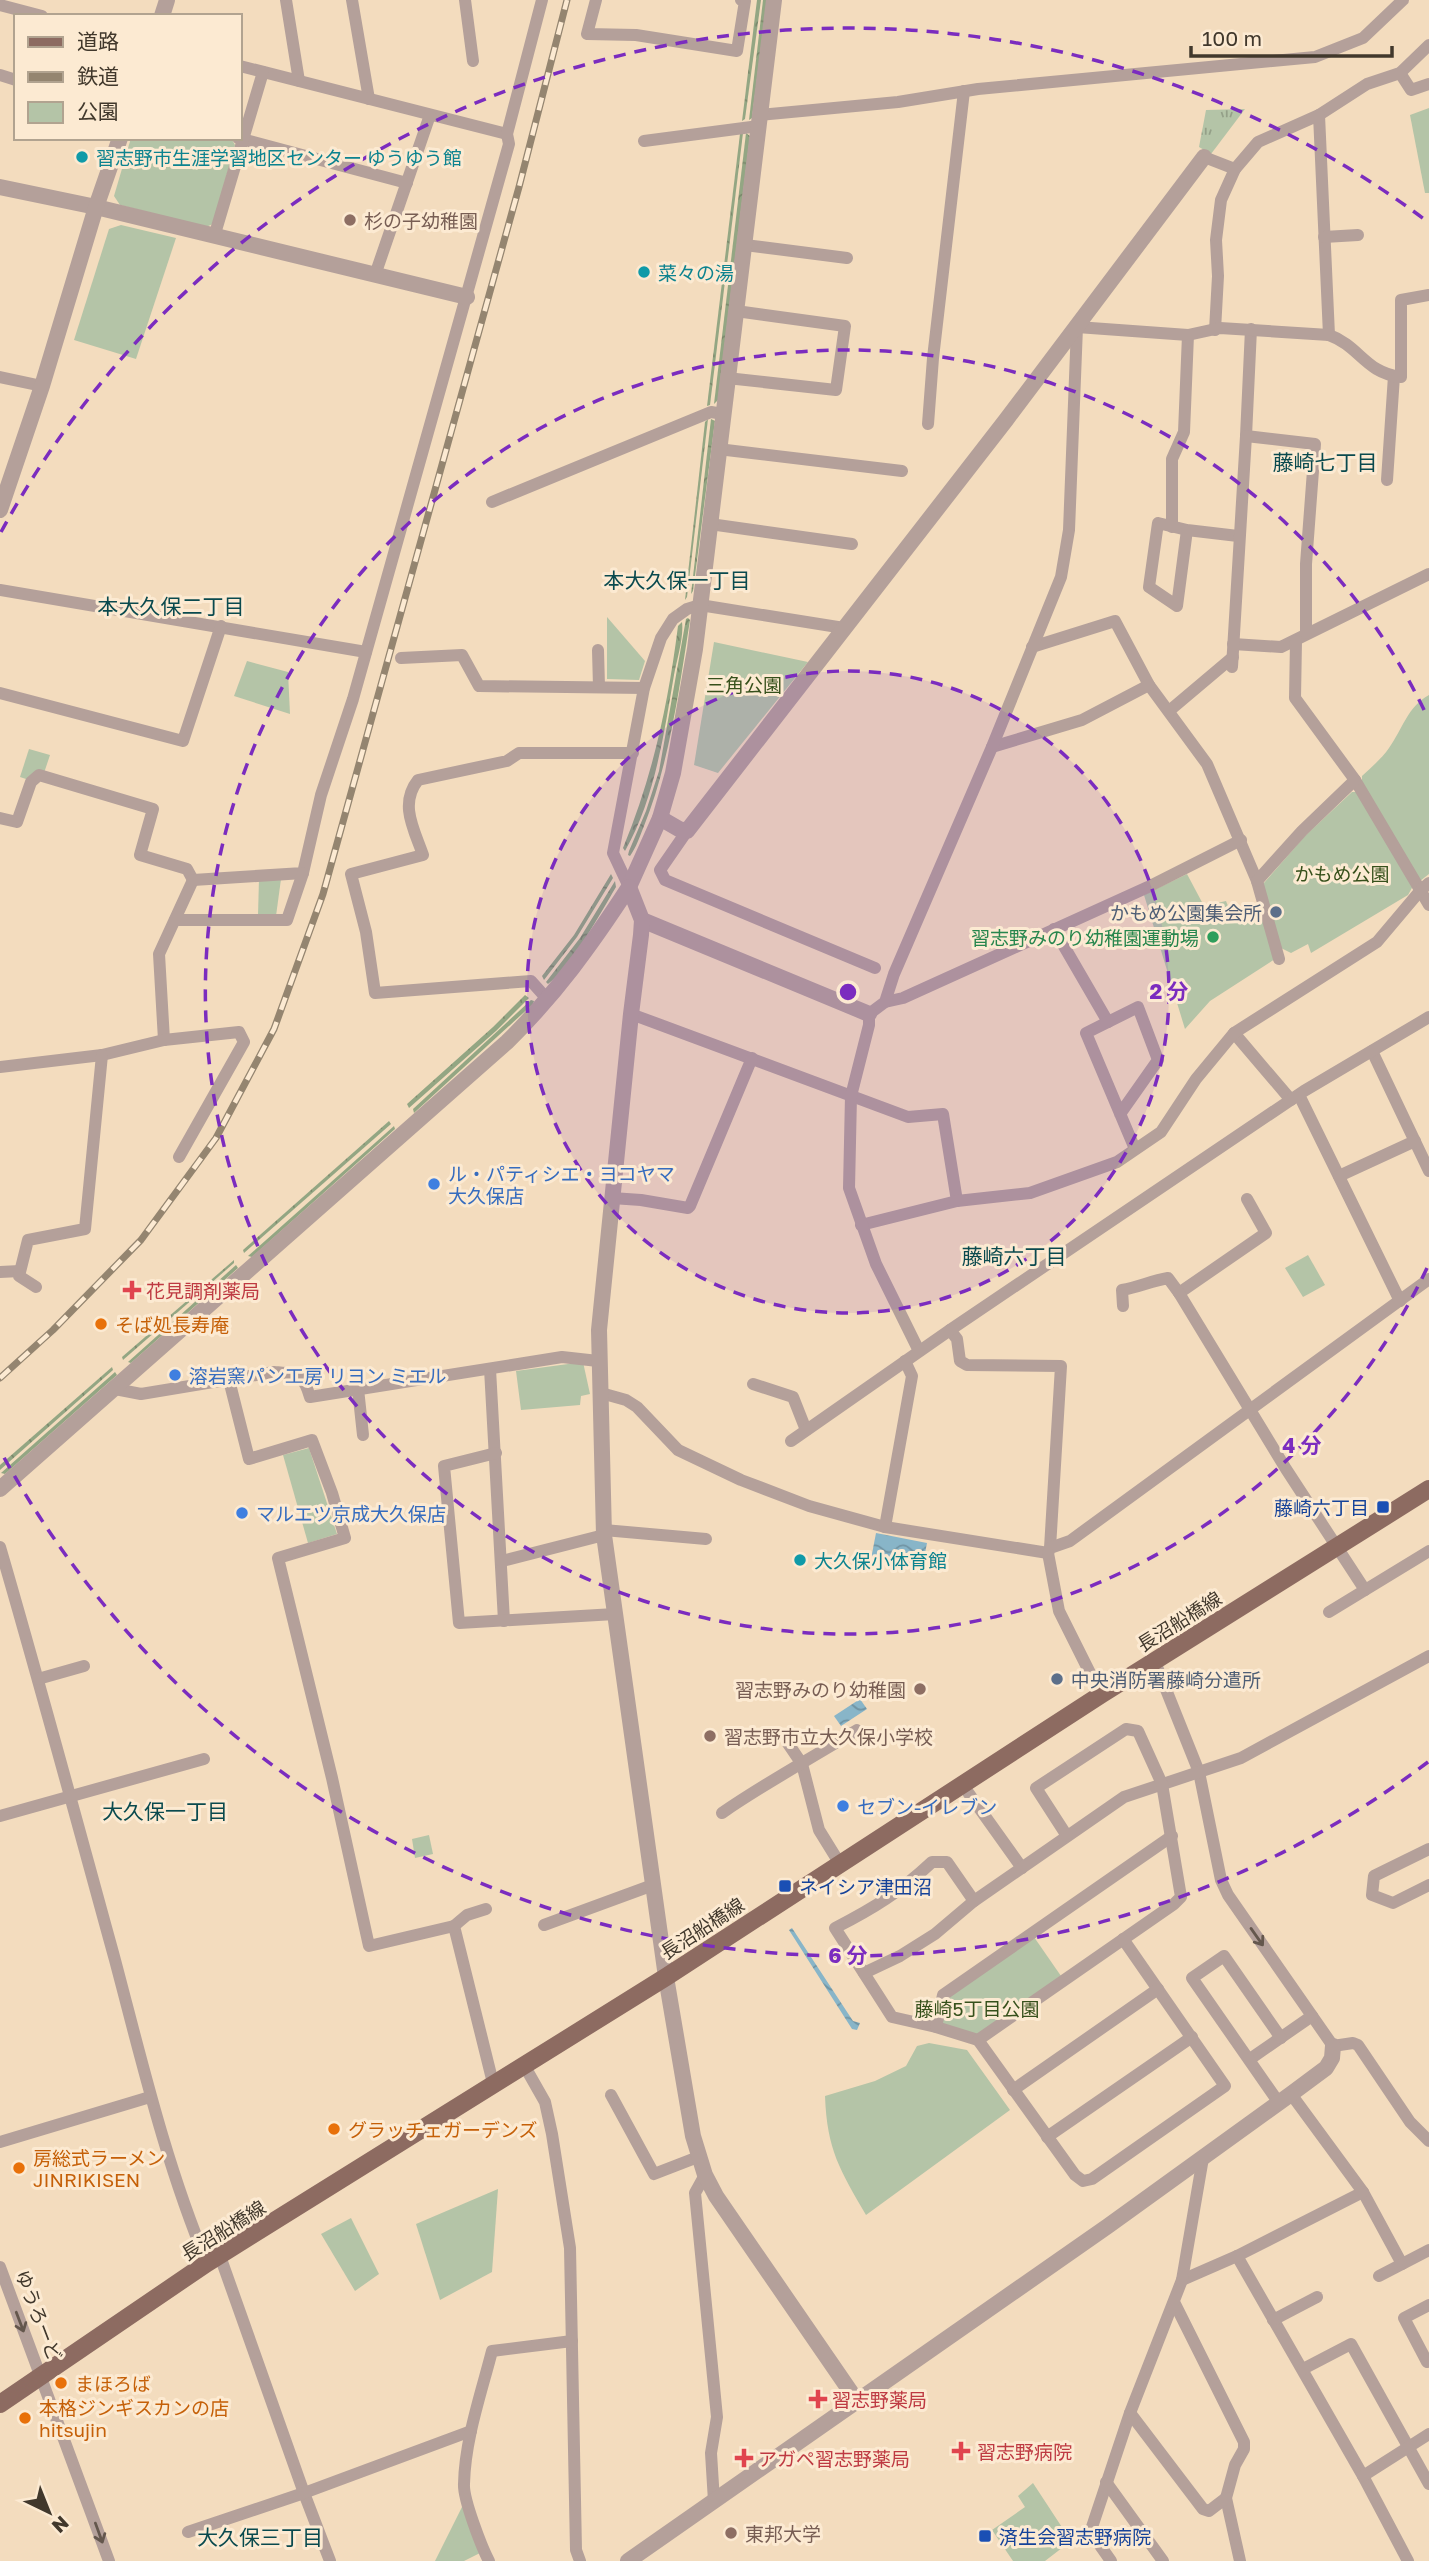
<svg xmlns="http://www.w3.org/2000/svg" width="1429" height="2561" font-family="'Golos Text','Noto Sans JP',sans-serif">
  <defs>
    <pattern id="grass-tufts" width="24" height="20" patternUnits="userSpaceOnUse" patternTransform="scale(1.75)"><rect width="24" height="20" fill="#b4c4a7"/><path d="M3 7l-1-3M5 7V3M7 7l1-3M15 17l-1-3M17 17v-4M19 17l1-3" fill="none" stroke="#94a088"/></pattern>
    <pattern id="forest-crowns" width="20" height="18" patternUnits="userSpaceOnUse" patternTransform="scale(1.75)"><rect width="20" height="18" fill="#93a683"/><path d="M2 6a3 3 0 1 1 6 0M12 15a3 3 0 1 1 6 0" fill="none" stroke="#7a886b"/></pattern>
    <pattern id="water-waves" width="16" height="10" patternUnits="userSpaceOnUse" patternTransform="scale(1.75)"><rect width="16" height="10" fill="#88b5c8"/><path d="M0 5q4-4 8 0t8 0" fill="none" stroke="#7194a3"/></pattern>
  </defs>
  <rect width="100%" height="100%" fill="#f3dcbe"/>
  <path fill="url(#grass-tufts)" d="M1245,109L1211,154L1199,147L1206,110Z"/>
  <g fill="url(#forest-crowns)">
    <path d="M757,0H761L745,119L742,121Z"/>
    <path d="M763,0H767L752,118L749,120Z"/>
    <path d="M743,133L710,405L707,406L740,134Z"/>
    <path d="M746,133L750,136L718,400L714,404Z"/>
    <path d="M708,419L687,597L685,600L705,422Z"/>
    <path d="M711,419L715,421L693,591L691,594Z"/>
    <path d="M688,618L690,620C679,689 670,761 644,826C640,836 636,848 630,856L628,855L629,851L646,811L659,771L686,619Z"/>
    <path d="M682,622C684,637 677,659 674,675C664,734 655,798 625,851L623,848C653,775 668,705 678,626Z"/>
    <path d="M611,874L613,878L577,937L544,980L542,976L574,935Z"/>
    <path d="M615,881L616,887C600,914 572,966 548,984L546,982L580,938Z"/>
    <path d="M525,995L529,998L496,1031L409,1108L407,1104L493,1027Z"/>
    <path d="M531,1000L534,1001L533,1004L414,1113L413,1109Z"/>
    <path d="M389,1121L391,1124L244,1253L243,1250Z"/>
    <path d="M394,1126L395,1129L252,1257L248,1256Z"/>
    <path d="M234,1260V1263L123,1360L122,1357Z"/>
    <path d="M236,1265L238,1268L131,1363L128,1362Z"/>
    <path d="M112,1367L113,1370L0,1470V1465Z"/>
    <path d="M115,1372L117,1375L5,1474L1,1473Z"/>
  </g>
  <g fill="#b4c4a7">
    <path d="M1429,108V193H1425L1410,115Z"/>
    <path d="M131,138H231L235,145L213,224L206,227L120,205L114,196Z"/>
    <path d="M121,225L176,238L136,359L74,340L109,229Z"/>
    <path d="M607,617L645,661L639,680L607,679Z"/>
    <path d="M714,642L808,662L718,773L694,765Z"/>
    <path d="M247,661L288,672L290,714L234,696Z"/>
    <path d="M1429,695V874L1420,881L1362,783V776C1372,767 1382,758 1389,748C1402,730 1408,706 1429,695Z"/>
    <path d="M29,749L50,755L44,773L29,780L20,777Z"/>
    <path d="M1352,792H1356L1413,886L1408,895L1311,953L1308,944L1291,953L1279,947L1263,884L1305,836Z"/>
    <path d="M1187,874L1204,906L1226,901L1232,916L1261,909L1275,959L1210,1001L1185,1029L1144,895Z"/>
    <path d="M259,879H281L276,916L258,915Z"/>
    <path d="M1308,1255L1325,1285L1303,1297L1285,1268Z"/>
    <path d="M583,1362L590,1394L581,1396L580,1405L521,1410L516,1371Z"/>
    <path d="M309,1448L337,1534L308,1543L283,1455Z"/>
    <path d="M429,1835L433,1854L415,1858L412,1839Z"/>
    <path d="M1034,1937L1061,1976L978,2040L940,2024L945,1999Z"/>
    <path d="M929,2043L967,2050L1010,2110L866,2215C840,2170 827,2150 825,2096L875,2081L906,2066L917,2046Z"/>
    <path d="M498,2189L492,2272L440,2300L416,2224Z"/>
    <path d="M351,2218L379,2274L355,2291L321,2234Z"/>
    <path d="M1033,2483L1071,2541L1045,2561H1013L992,2530L1025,2507L1018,2496Z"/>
    <path d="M465,2501L480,2553L464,2561H435Z"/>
  </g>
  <g fill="url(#water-waves)">
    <path d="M876,1533L927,1543L922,1568L871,1559Z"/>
    <path d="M860,1699L867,1709L841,1726L834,1716Z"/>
    <path d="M792,1928L853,2021L860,2023L857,2030L852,2029L789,1930Z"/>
  </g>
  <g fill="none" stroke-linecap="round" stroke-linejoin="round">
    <g stroke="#b4a09a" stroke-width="12">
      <path d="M286,0L299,81"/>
      <path d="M352,0L369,99"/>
      <path d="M465,0L473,61"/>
      <path d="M596,0L587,34L636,35L737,51L745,1L741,0"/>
      <path d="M0,5L42,16"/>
      <path d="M240,66L507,134"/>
      <path d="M1400,73L1411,90L1429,84"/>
      <path d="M0,75L16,80"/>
      <path d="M760,115L898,102L978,89L1315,57L1363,38L1403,0"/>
      <path d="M1319,115L1367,84L1400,73L1429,45"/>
      <path d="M238,138L407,183"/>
      <path d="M644,141L759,126"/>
      <path d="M1204,157L1235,169L1258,142L1319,115L1329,335"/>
      <path d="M214,237L263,72"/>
      <path d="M1324,237L1358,235"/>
      <path d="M745,245L847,258"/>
      <path d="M375,275L430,115"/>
      <path d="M1215,330L1218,276L1216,240L1221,200L1235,169"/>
      <path d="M0,377L42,386"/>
      <path d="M727,378L836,390L845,326L736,311"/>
      <path d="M928,424L933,358L964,91"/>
      <path d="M1246,436L1251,329"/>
      <path d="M718,449L902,471"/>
      <path d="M1387,480L1394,376"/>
      <path d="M492,502L711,412L723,414"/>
      <path d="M710,524L852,544"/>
      <path d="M1172,527V459L1184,432L1188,335"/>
      <path d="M1187,530L1177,606L1149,587L1158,523L1187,530L1238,536"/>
      <path d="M0,590L366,652"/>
      <path d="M1233,644L1281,647L1429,574"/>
      <path d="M1032,647L1115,621L1149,685L1207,764L1257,881L1279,959"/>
      <path d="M598,650L599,687"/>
      <path d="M401,658L462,655L479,686L644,688"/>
      <path d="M1232,667L1246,436L1315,444L1306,564V633"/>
      <path d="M0,693L183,741L221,626"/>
      <path d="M1169,711L1233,657"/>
      <path d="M992,747L1082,720L1149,685"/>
      <path d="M1355,780L1429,905"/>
      <path d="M0,818L17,822L31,782L39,775L153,809L140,855L187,869L193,880"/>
      <path d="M687,831L660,870L665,880L875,968"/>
      <path d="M193,880L303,873L321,795L353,699L509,144L507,134L542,0"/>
      <path d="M1257,881L1302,831L1355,780L1295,698L1296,641"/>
      <path d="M629,887L613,853L644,688L661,638L673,619L687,609L700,605L844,628"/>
      <path d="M175,920H287L303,873"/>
      <path d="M1054,929L1108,1022"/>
      <path d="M548,1000L531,981L375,993L366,932L351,874L423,855C414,829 399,804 418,780L507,761L519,753H633"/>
      <path d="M885,1002L903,998L1148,887L1241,840"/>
      <path d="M631,1014L908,1117L943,1114L957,1201"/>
      <path d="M1234,1033L1291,1100"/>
      <path d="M164,1040L159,954L193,880"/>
      <path d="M1372,1051L1429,1171"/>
      <path d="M0,1067L102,1055L164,1040L239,1032L244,1042L179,1157"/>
      <path d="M1299,1095L1400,1301"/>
      <path d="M1120,1114L1158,1060L1138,1007L1086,1033L1135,1149"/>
      <path d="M1339,1176L1415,1141"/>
      <path d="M612,1198L641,1200L688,1208L690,1206L752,1058"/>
      <path d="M861,1225L957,1201L1030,1193L1117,1162L1161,1132L1196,1079L1234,1033L1377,942L1420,891L1429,883"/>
      <path d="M0,1272L20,1271"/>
      <path d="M36,1287L19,1276L28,1240L85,1229L102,1055"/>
      <path d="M1179,1293L1266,1233L1247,1199"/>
      <path d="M1123,1306L1122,1290C1139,1287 1151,1281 1168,1278L1179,1293L1286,1469L1365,1590"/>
      <path d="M950,1330L957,1339L960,1361L967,1365L1061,1366L1050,1548"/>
      <path d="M919,1351L876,1264L849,1188L851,1096L869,1025V1014L885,1002L894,974L992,747L1061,577L1069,530L1077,327L1188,335L1220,328L1329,335C1360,346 1365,373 1401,377V300L1429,295"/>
      <path d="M490,1369L504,1621"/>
      <path d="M229,1380L249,1459L312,1440L332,1493L345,1538L278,1558L332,1778L369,1946L454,1926"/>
      <path d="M753,1384L793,1397L806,1430"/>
      <path d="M115,1389L141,1394L274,1372C297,1374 303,1373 310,1397L562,1357L598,1361"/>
      <path d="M358,1389L363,1435"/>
      <path d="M601,1393L626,1400L637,1407L678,1450L741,1480L809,1506L885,1527L1048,1553L1050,1548L1070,1541L1429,1279"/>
      <path d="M791,1441L950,1330L1304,1091L1429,1017"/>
      <path d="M496,1453L444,1466L459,1623L615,1614"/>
      <path d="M885,1527L912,1376L905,1361"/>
      <path d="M604,1530L706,1539"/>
      <path d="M0,1547C40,1684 77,1822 115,1960C142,2062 166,2165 207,2263"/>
      <path d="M1048,1553L1059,1611L1090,1673L1102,1694"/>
      <path d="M502,1561L604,1535"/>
      <path d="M1329,1612L1429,1551"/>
      <path d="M1155,1662L1199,1772L1221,1880L1228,1895L1333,2046L1353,2043L1358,2045L1410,2122L1429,2141"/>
      <path d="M38,1679L84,1666"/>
      <path d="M787,1742L802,1764L819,1830L840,1864"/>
      <path d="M962,1784L1022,1868"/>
      <path d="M722,1813C765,1783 812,1758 857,1730"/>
      <path d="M0,1816L204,1759"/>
      <path d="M1429,1849L1374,1876L1372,1895L1393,1903L1429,1885"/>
      <path d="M974,1901L947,1862H932C900,1892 874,1908 835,1928L892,2017L936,2027L978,2040L1075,2175L1083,2181L1092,2179L1225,2086L1123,1939"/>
      <path d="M486,1909L467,1915L454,1926L493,2083"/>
      <path d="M544,1925L653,1885"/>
      <path d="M864,1973L900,1956L935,1934L974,1901L1124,1797L1241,1758L1429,1656"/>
      <path d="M936,2027L943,1995L1172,1836"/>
      <path d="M978,2040L1174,1904L1181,1897L1162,1784L1138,1731L1126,1729L1036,1788L1067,1836"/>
      <path d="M1250,2059L1312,2016"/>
      <path d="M524,2065L545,2102L552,2134L570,2248L576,2550L580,2561"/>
      <path d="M1013,2090L1158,1989"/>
      <path d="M1291,2094L1363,2192L1402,2264"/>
      <path d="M611,2095L654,2174L698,2157"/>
      <path d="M1279,2103L1192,1978L1224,1956L1281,2038"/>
      <path d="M1047,2137L1192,2037"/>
      <path d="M0,2142L150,2097"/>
      <path d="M705,2175L695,2193L717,2417L711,2453L714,2501"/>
      <path d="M220,2256L304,2493L330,2561"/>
      <path d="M1237,2256L1363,2476L1408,2561"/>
      <path d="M0,2267L109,2561"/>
      <path d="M1379,2276L1429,2250"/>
      <path d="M1182,2280L1237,2256L1363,2192"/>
      <path d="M1175,2304L1244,2442V2449L1235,2465L1226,2498L1240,2561"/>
      <path d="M1429,2305L1404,2318L1427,2362L1429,2361"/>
      <path d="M1273,2320L1317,2297"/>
      <path d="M1303,2369L1351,2344L1429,2484"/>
      <path d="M1130,2413L1203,2509L1209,2511L1226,2498"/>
      <path d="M1363,2476L1429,2434"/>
      <path d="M1106,2482L1163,2561"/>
      <path d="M188,2532L304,2493L471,2431"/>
      <path d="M489,2561C482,2548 463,2499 464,2484C465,2439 481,2394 492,2351L572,2341"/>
      <path d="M1111,2561L1092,2534V2527L1130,2413L1182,2280L1203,2158"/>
    </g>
    <g stroke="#b4a09a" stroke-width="16">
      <path d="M162,16L167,0"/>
      <path d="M0,187L96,207L467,297"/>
      <path d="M0,510L42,386L96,207L120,138"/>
      <path d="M660,818L679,829L687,831L1006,420L1204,157"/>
      <path d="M629,887L660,818L673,773L695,649L774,0"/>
      <path d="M642,920L869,1014"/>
      <path d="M0,1489L507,1042C555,995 592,944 629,887L642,920L641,935L631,1014L599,1330L604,1535L666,1977L693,2136L705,2175L716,2196L857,2401"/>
      <path d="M628,2561L1108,2226L1291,2094L1326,2068L1332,2058L1333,2046"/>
    </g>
    <path stroke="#8d6b61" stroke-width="18" d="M0,2404L207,2263L666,1977L1102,1694L1429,1489"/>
    <g stroke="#948570" stroke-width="7">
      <path id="rail" d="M0,1378L53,1330L141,1240L216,1138L274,1029L323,894L519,187L567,0"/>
    </g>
    <use href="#rail" stroke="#fcead2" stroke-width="4.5" stroke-dasharray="13" stroke-linecap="butt"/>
  </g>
  <defs><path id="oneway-shaft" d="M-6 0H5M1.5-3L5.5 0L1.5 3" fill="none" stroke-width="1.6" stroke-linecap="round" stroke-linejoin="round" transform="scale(1.75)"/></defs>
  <g stroke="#64574d">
    <use href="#oneway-shaft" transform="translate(1257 1937) rotate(55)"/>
    <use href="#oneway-shaft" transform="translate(20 2322) rotate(69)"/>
    <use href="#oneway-shaft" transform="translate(99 2533) rotate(70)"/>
  </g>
  <circle cx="848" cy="992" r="321" fill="#7b2cbf" fill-opacity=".12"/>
  <g fill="none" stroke="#7b2cbf" stroke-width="3.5" stroke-dasharray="12 9">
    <circle cx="848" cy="992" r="321"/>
    <path d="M1427 1268A642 642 0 1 1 1427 716"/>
    <path d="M1428 1762A964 964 0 0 1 1 1452M1 532A964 964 0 0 1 1428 222"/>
  </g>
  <g fill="#0f9aa8" stroke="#fcead2" stroke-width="2.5">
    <circle cx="82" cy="157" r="7"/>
    <circle cx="644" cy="272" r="7"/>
    <circle cx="800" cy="1560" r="7"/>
  </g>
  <g fill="#8d6e63" stroke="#fcead2" stroke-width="2.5">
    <circle cx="350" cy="220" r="7"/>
    <circle cx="920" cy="1689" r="7"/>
    <circle cx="710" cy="1736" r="7"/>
    <circle cx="731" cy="2533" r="7"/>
  </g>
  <g fill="#5c6f8a" stroke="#fcead2" stroke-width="2.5">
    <circle cx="1276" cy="912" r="7"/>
    <circle cx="1057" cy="1679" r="7"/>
  </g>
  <circle fill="#2e9e5b" stroke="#fcead2" stroke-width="2.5" cx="1213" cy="937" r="7"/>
  <g fill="#3f7fe0" stroke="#fcead2" stroke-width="2.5">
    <circle cx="434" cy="1184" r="7"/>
    <circle cx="175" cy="1375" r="7"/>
    <circle cx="242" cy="1513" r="7"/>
    <circle cx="843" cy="1806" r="7"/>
  </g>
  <g fill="#e0444e" stroke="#fcead2" stroke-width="2.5">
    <path d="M128.5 1279.5h7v7h7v7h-7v7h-7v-7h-7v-7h7z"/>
    <path d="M814.5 2388.5h7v7h7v7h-7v7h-7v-7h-7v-7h7z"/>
    <path d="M957.5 2440.5h7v7h7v7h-7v7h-7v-7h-7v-7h7z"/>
    <path d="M740.5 2447.5h7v7h7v7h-7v7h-7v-7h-7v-7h7z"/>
  </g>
  <g fill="#e8710a" stroke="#fcead2" stroke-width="2.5">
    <circle cx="101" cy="1324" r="7"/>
    <circle cx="334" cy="2129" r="7"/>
    <circle cx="19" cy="2168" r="7"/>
    <circle cx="61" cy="2383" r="7"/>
    <circle cx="25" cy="2418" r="7"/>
  </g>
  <g fill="#1a4fb4" stroke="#fcead2" stroke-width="2.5">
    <rect x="1376" y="1500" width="14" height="14" rx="3.5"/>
    <rect x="778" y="1879" width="14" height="14" rx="3.5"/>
    <rect x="978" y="2529" width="14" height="14" rx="3.5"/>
  </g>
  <g text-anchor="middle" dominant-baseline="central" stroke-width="6" stroke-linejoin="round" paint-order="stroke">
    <g font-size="19" fill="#0d838f" stroke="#fcead2" text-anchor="start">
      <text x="96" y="157">習志野市生涯学習地区センター ゆうゆう館</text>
      <text x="658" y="272">菜々の湯</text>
      <text x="814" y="1560">大久保小体育館</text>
    </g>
    <g font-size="19" fill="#785e54" stroke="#fcead2" text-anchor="start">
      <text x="364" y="220">杉の子幼稚園</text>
      <text x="906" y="1689" text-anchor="end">習志野みのり幼稚園</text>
      <text x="724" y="1736">習志野市立大久保小学校</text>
      <text x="745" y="2533">東邦大学</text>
    </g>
    <g font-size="19" fill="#36501b" stroke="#fcead2">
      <text x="744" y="684">三角公園</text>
      <text x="1342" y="873">かもめ公園</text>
      <text x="977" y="2008">藤崎5丁目公園</text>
    </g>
    <g font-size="19" fill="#4e5e75" stroke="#fcead2" text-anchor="end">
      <text x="1262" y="912">かもめ公園集会所</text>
      <text x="1071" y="1679" text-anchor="start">中央消防署藤崎分遣所</text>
    </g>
    <g font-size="19" fill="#27864d" stroke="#fcead2" text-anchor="end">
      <text x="1199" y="937">習志野みのり幼稚園運動場</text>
    </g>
    <g font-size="19" fill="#366cbe" stroke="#fcead2" text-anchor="start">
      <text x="448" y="1173">ル・パティシエ・ヨコヤマ<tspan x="448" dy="22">大久保店</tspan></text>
      <text x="189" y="1375">溶岩窯パン工房 リヨン ミエル</text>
      <text x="256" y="1513">マルエツ京成大久保店</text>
      <text x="857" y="1806">セブン-イレブン</text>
    </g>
    <g font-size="19" fill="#be3a42" stroke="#fcead2" text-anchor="start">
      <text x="146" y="1290">花見調剤薬局</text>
      <text x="832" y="2399">習志野薬局</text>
      <text x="977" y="2451">習志野病院</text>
      <text x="758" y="2458">アガペ習志野薬局</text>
    </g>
    <g font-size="19" fill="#c56008" stroke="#fcead2" text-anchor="start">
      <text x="115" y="1324">そば処長寿庵</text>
      <text x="348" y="2129">グラッチェガーデンズ</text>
      <text x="33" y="2157">房総式ラーメン<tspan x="33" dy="22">JINRIKISEN</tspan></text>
      <text x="75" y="2383">まほろば</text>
      <text x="39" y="2407">本格ジンギスカンの店<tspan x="39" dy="22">hitsujin</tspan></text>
    </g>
    <g font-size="19" fill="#164399" stroke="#fcead2" text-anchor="start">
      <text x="1369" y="1507" text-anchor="end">藤崎六丁目</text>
      <text x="799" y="1886">ネイシア津田沼</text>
      <text x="999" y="2536">済生会習志野病院</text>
    </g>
    <g font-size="19" fill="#41382c" stroke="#fcead2">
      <text transform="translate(1179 1621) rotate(-32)">長沼船橋線</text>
      <text transform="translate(702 1928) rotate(-33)">長沼船橋線</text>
      <text transform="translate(223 2230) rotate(-32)">長沼船橋線</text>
      <text transform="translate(39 2315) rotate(69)">ゆうろーど</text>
    </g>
    <g font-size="21" fill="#0a4a4e" stroke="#fcead2">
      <text x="1325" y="462">藤崎七丁目</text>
      <text x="677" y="580">本大久保一丁目</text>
      <text x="171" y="606">本大久保二丁目</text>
      <text x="1014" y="1256">藤崎六丁目</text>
      <text x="165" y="1811">大久保一丁目</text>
      <text x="260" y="2537">大久保三丁目</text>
    </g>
  </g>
  <circle cx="848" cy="992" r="10" fill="#7b2cbf" stroke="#fcead2" stroke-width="3.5"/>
  <g font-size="21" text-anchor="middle" font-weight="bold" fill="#7b2cbf" stroke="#fcead2" stroke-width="6" stroke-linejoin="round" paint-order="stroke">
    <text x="1169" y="999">2 分</text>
    <text x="1302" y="1453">4 分</text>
    <text x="848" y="1963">6 分</text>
  </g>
  <rect x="14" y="14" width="228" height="126" fill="#fcead2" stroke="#b1a390" stroke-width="2"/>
  <rect x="28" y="37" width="35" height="10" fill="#8d6b61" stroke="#b1a390" stroke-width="2"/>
  <text x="77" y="49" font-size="21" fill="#41382c">道路</text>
  <rect x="28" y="72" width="35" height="10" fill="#948570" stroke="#b1a390" stroke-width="2"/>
  <text x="77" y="84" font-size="21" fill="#41382c">鉄道</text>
  <rect x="28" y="102" width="35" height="21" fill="#b4c4a7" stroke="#b1a390" stroke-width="2"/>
  <text x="77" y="119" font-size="21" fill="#41382c">公園</text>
  <g transform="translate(49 2512) rotate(137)" stroke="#fcead2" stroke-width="5" paint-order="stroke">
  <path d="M0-5L12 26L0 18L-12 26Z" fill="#41382c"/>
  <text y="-10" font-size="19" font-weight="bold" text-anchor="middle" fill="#41382c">N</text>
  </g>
  <path d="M1191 46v10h201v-10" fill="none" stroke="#41382c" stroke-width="3.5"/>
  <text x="1202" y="46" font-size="21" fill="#41382c" stroke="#fcead2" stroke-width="5" paint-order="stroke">100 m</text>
</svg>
